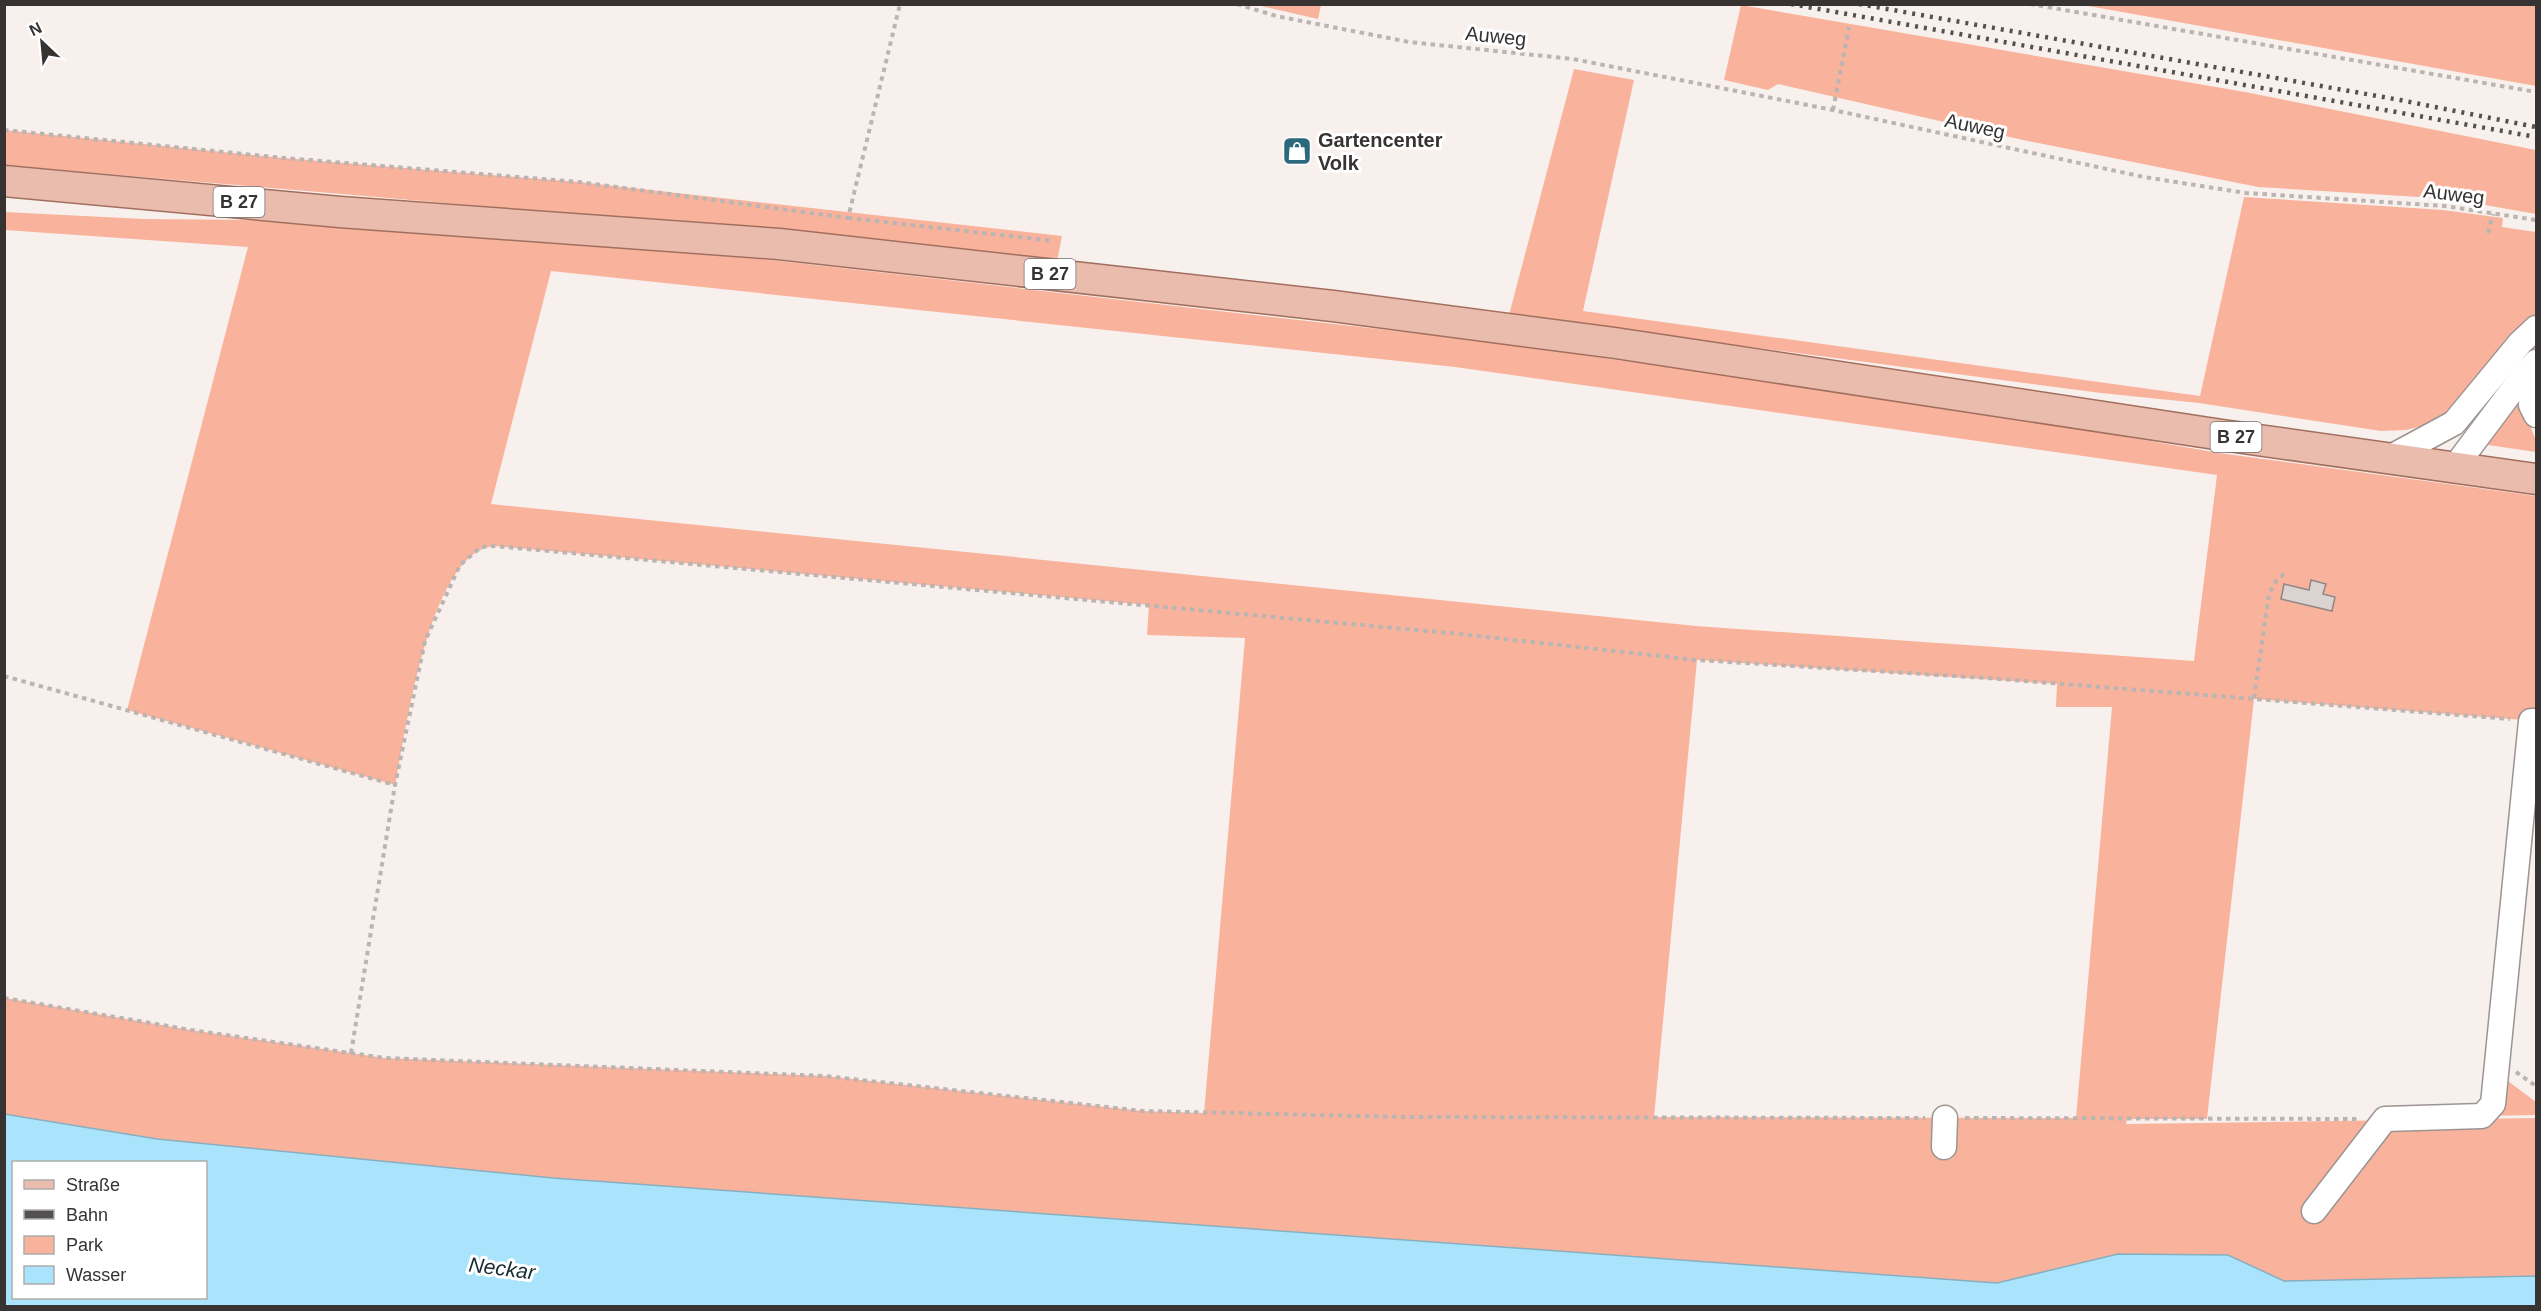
<svg xmlns="http://www.w3.org/2000/svg" width="2541" height="1311" font-family="Helvetica,sans-serif">
  <rect width="100%" height="100%" fill="#f8f0ed"/>
  <g fill="#f9b39d" fill-rule="evenodd">
    <path d="M1257,5H1321L1318,19Z"/>
    <path d="M1741,5L2245,92L2536,150V214L2451,199L2258,187L2023,140L1778,84L1768,90L1724,80Z"/>
    <path d="M2083,5H2536V86Z"/>
    <path d="M1574,69L1634,80L1583,311L2200,396L2244,197L2443,210L2503,218L2502,227L2536,232V317L2438,422L2406,430L2381,431L2199,403L2101,393L1509,315Z"/>
    <path d="M4,130L284,158L579,182L1062,236L1057,261C707,223 355,196 5,165Z"/>
    <path d="M4,212L144,219L256,220L761,259L1476,340L1977,411L2219,453L2536,496V721L2254,699L2207,1119H2127L2126,1124L2536,1118V1276L2284,1281L2228,1255L2118,1254L1997,1283L553,1178L157,1139L5,1114V998L191,1030L385,1058L825,1076L1143,1111L1204,1113L1245,638L1147,635L1149,605L494,546C429,552 406,732 395,785L127,710L248,247L5,230ZM551,271L1455,367L2217,475L2194,661L1696,626L491,504ZM1697,660L2057,684L2056,707H2112L2076,1118L1654,1117Z"/>
    <path d="M2516,400L2521,401L2536,441V452L2488,445L2486,440Z"/>
    <path d="M2496,1072L2536,1102V1115L2482,1116Z"/>
  </g>
  <path fill="#aae4fc" stroke="#87afbf" stroke-width="1.5" fill-rule="evenodd" d="M4,1114L157,1139L553,1178L1997,1283L2118,1254L2228,1255L2284,1281L2536,1276V1306H5ZM14,1162H206V1298H14Z"/>
  <path fill="#dbd3d0" stroke="#8f8785" stroke-width="1.5" d="M2311,580L2326,584L2323,594L2335,597L2332,611L2281,599L2284,584L2309,590Z"/>
  <g fill="none" stroke-linecap="round" stroke-linejoin="round">
    <g stroke="#9c9492" stroke-width="27">
      <g id="minor">
        <path d="M2534,365L2531,405L2536,415"/>
        <path d="M2391,457L2454,423L2520,343L2536,328"/>
        <path d="M2454,468L2523,376L2536,362"/>
        <path d="M1944,1147L1945,1118"/>
        <path d="M2314,1211L2385,1119L2482,1116L2493,1104L2531,721H2536"/>
      </g>
    </g>
    <g stroke="#a26f5f" stroke-width="33">
      <path id="major" d="M4,181L340,212L779,244L1333,306L1615,343L2222,435L2536,479"/>
    </g>
    <g stroke="#bab4b2" stroke-width="4" stroke-dasharray="4.5 4.5" stroke-linecap="butt">
      <path d="M1237,4L1276,16L1409,42L1573,59L1833,110L2144,177L2246,193L2445,206L2536,220"/>
      <path d="M2030,4L2536,92"/>
      <path d="M1833,110L1849,27"/>
      <path d="M4,130L284,158L579,182L848,218L900,4"/>
      <path d="M848,218L1053,241"/>
      <path d="M2488,233L2493,214"/>
      <path d="M4,676L395,785"/>
      <path d="M2254,698L2269,594L2276,581L2285,573"/>
      <path d="M4,998L191,1030L385,1058L825,1076L1143,1111L1402,1117L1925,1118"/>
      <path d="M351,1053L395,785L425,641L460,565L481,547L494,546L1449,633L1697,660L1987,678L2510,719"/>
      <path d="M2516,1072L2536,1086"/>
      <path d="M1965,1118L2360,1119"/>
    </g>
    <use href="#minor" stroke="#fff" stroke-width="24"/>
    <use href="#major" stroke="#eabcad" stroke-width="30"/>
    <g stroke="#54504f" stroke-width="4.5" stroke-dasharray="3 6" stroke-linecap="butt">
      <path d="M1791,4L2536,137"/>
      <path d="M1859,4L2400,100L2536,127"/>
    </g>
  </g>
  <defs>
    <g id="shop-square" transform="scale(1.5)"><rect x="-9" y="-9" width="18" height="18" rx="4" fill="#2b697f" stroke="#fff"/><path d="M-5-2.5h2.3a2.7 3.5 0 0 1 5.4 0H5L5.5 6h-11ZM-1.5-2.5h3a1.5 2.3 0 0 0-3 0Z" fill="#fff"/></g>
  </defs>
  <g fill-rule="evenodd">
    <use href="#shop-square" x="1297" y="151"/>
  </g>
  <g text-anchor="middle" dominant-baseline="central" stroke-width="6" stroke-linejoin="round" paint-order="stroke">
    <g fill="#fff" stroke="#727070" stroke-width="1.5">
      <rect x="213.5" y="187" width="51" height="30" rx="4.5"/>
      <rect x="1024.5" y="259" width="51" height="30" rx="4.5"/>
      <rect x="2210.5" y="422" width="51" height="30" rx="4.5"/>
    </g>
    <g font-size="18" font-weight="bold" fill="#363332">
      <text x="239" y="202">B 27</text>
      <text x="1050" y="274">B 27</text>
      <text x="2236" y="437">B 27</text>
    </g>
    <g font-size="20" fill="#363332" stroke="#fff">
      <text transform="translate(1496 36) rotate(6)">Auweg</text>
      <text transform="translate(1975 126) rotate(12)">Auweg</text>
      <text transform="translate(2454 194) rotate(7)">Auweg</text>
    </g>
    <g font-size="20" font-weight="bold" fill="#363332" stroke="#fff" text-anchor="start">
      <text x="1318" y="140">Gartencenter<tspan x="1318" dy="23">Volk</tspan></text>
    </g>
    <g font-size="21" font-style="italic" fill="#192c34" stroke="#fff">
      <text transform="translate(502 1268) rotate(7)">Neckar</text>
    </g>
  </g>
  <rect width="2541" height="1311" fill="none" stroke="#363332" stroke-width="12"/>
  <rect x="12" y="1161" width="195" height="138" fill="#ffffff" stroke="#afadad" stroke-width="1.5"/>
  <rect x="24" y="1180" width="30" height="9" fill="#eabcad" stroke="#afadad" stroke-width="1.5"/>
  <text x="66" y="1191" font-size="18" fill="#363332">Straße</text>
  <rect x="24" y="1210" width="30" height="9" fill="#54504f" stroke="#afadad" stroke-width="1.5"/>
  <text x="66" y="1221" font-size="18" fill="#363332">Bahn</text>
  <rect x="24" y="1236" width="30" height="18" fill="#f9b39d" stroke="#afadad" stroke-width="1.5"/>
  <text x="66" y="1251" font-size="18" fill="#363332">Park</text>
  <rect x="24" y="1266" width="30" height="18" fill="#aae4fc" stroke="#afadad" stroke-width="1.5"/>
  <text x="66" y="1281" font-size="18" fill="#363332">Wasser</text>
  <g transform="translate(42 42) rotate(334)" stroke="#ffffff" stroke-width="4.5" paint-order="stroke">
  <path d="M0-4.5L10 22L0 15L-10 22Z" fill="#363332"/>
  <text y="-9" font-size="16" font-weight="bold" text-anchor="middle" fill="#363332">N</text>
  </g>
</svg>
